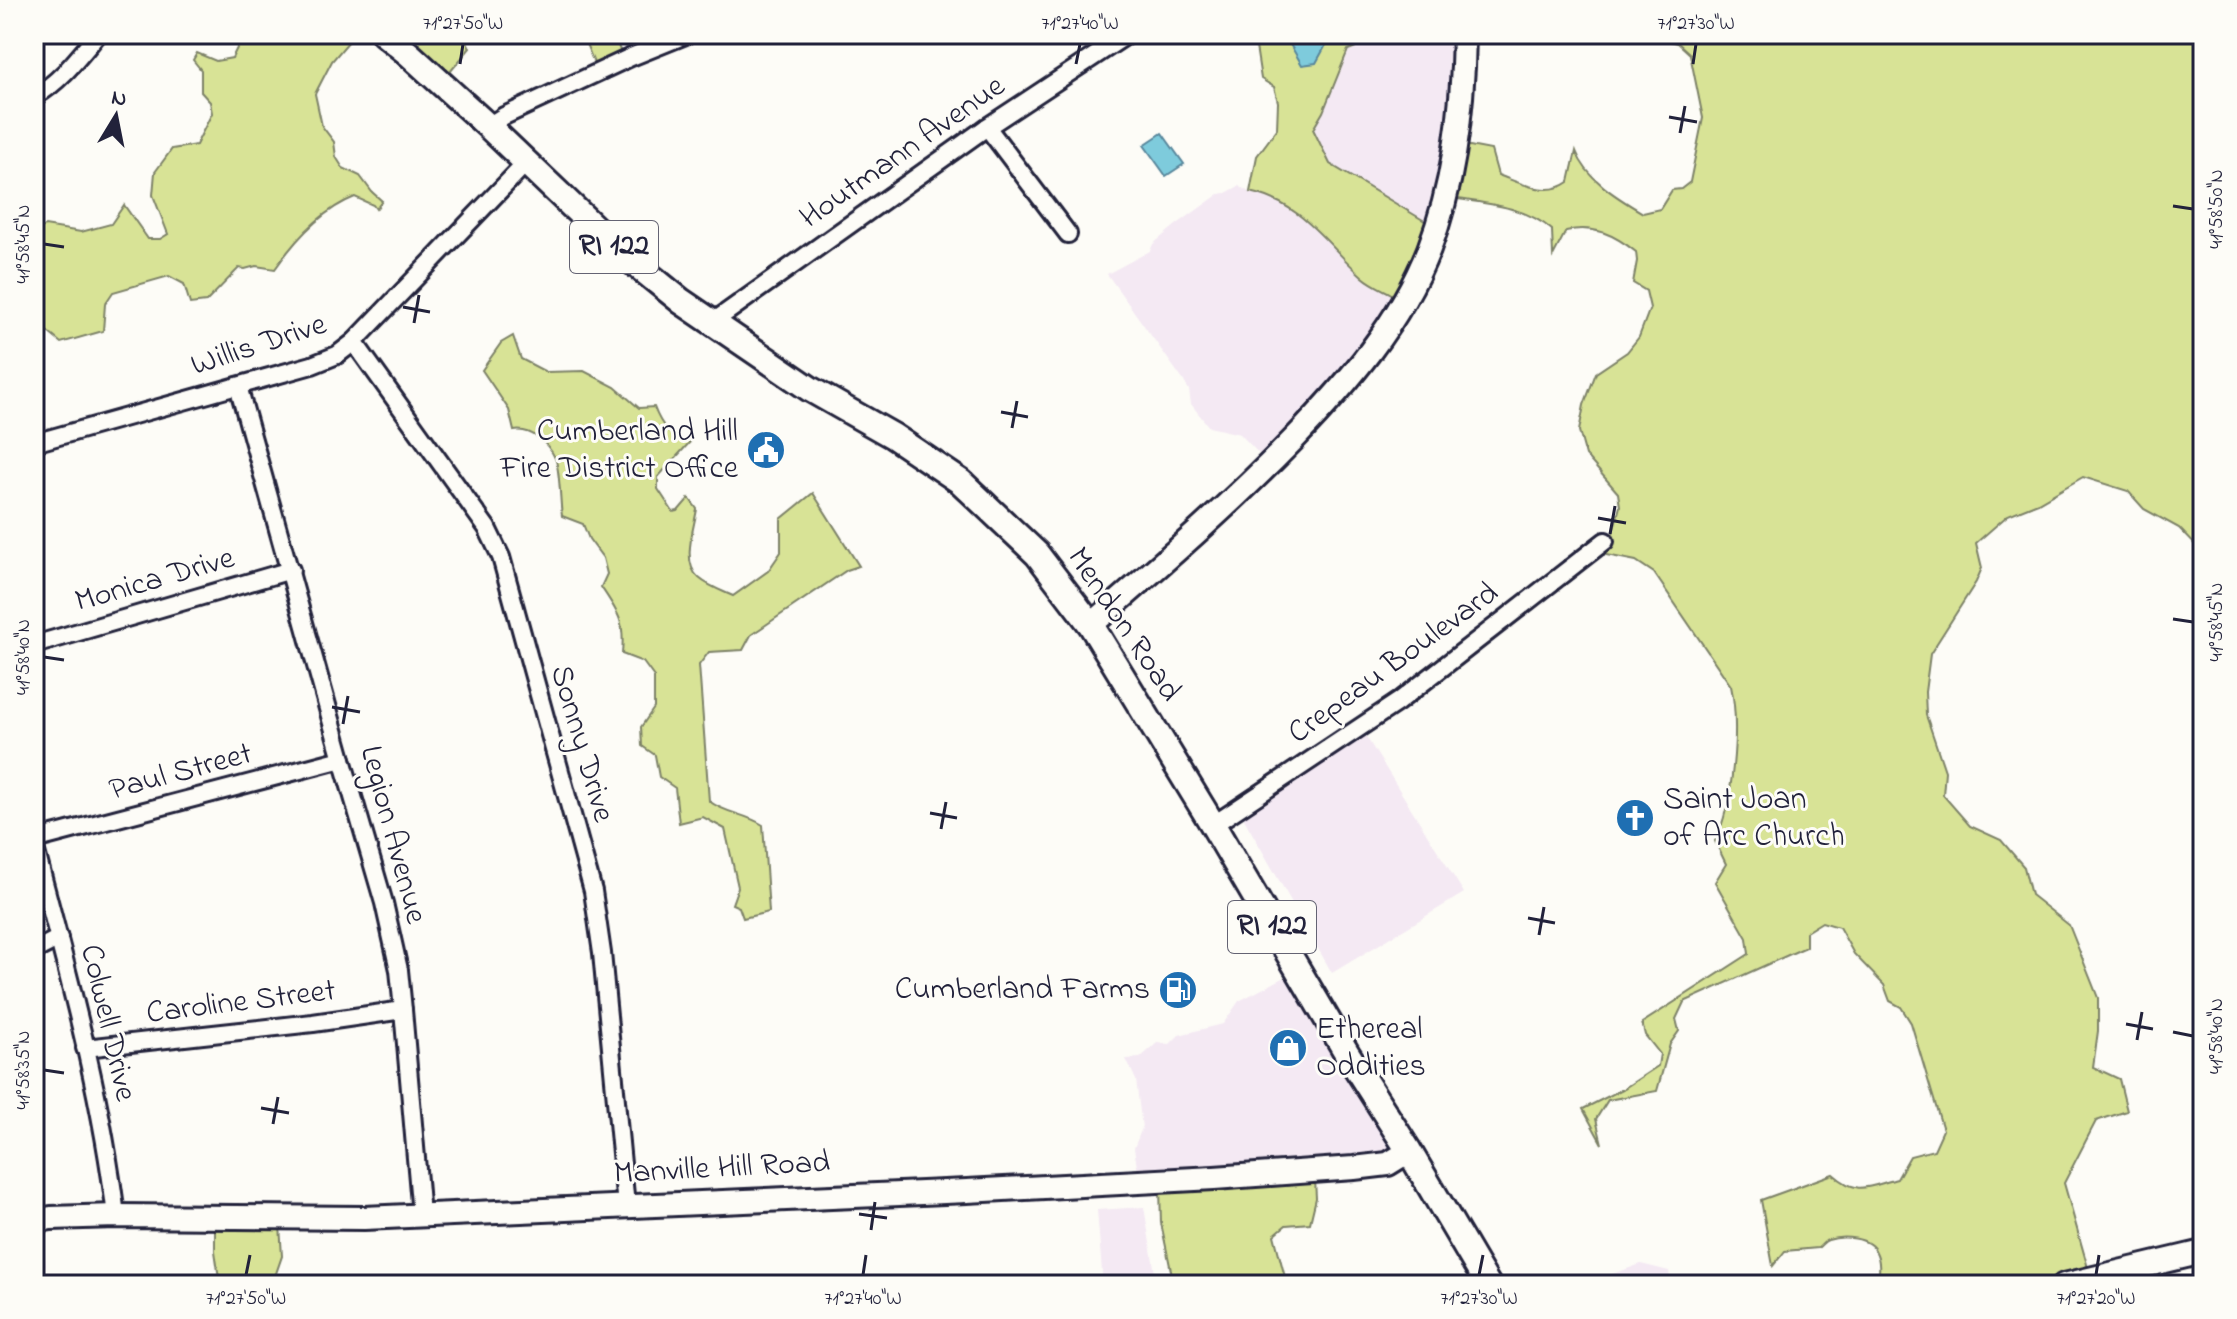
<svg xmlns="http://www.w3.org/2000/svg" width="2237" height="1319" font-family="'Indie Flower',sans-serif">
  <rect width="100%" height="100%" fill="#fdfcf7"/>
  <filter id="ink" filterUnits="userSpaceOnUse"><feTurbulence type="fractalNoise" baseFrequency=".0125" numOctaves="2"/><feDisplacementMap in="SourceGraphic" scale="16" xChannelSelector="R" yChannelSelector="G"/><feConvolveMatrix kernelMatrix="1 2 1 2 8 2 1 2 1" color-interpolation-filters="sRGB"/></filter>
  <g filter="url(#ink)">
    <g fill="#f4e9f3">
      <path d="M1370,34H1464L1433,226L1330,164L1313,129L1323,112L1348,50L1367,43Z"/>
      <path d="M1239,186L1249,192L1271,196L1308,221L1365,279L1401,298L1267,462L1240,434L1209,427L1191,404L1189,390L1183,380L1107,274L1150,251L1153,244L1176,225L1219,194L1226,193Z"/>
      <path d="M1365,735L1464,893L1332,973L1240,812Z"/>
      <path d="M1295,972L1408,1160L1140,1186L1134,1148L1142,1128L1136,1080L1126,1059L1140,1058L1157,1043L1170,1044L1179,1035L1223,1024L1239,1001Z"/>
      <path d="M1144,1207L1157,1285H1103L1097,1210Z"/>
      <path d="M34,1226L40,1227L46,1264L41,1285H34Z"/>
      <path d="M1641,1264L1669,1271L1671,1285H1581Z"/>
    </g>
    <g fill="#d8e396" stroke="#7d8268" stroke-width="2">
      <path d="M244,34H355L332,61L315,94L322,126L334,142L336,157L343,168L360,176L372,192L382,201L376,209L373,205L355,197C322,210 295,240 275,269L256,266L245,269L239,268L206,302L190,304L184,284L169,276L113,292L105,304L103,331L61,343L37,323L34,322V233L45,226L81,232L111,224L124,205L148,239H160L168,234L153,195L155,172L172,149L196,145L212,113L210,102L201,92V70L193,60L197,53L216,61L232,58Z"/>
      <path d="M377,34H464L470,48L440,84Z"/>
      <path d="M582,34H613L626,64L598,73Z"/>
      <path d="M1254,34H1370L1367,43L1348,50L1323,112L1313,129L1330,164L1433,226L1395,296C1385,290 1372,285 1363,277C1326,244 1302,203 1250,192L1257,156L1277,129L1278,102L1274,87L1261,79Z"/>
      <path d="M1642,34H2203V553L2179,528L2144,509L2128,491L2083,477L2038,503L2008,515L1976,543L1982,568L1976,582L1930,654L1925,692L1926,715L1945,771L1943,795L1970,826L2001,840L2024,867L2031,895L2069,925L2098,998V1031L2093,1067L2119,1079L2127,1111L2096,1121L2064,1183L2092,1282L2082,1285H1878C1879,1274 1881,1262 1876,1252C1870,1237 1842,1235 1828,1240C1824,1241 1822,1245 1818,1248L1785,1251L1773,1266L1761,1200L1833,1174C1858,1196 1867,1187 1897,1179L1910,1156L1934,1150L1943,1130L1911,1023L1901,1007L1890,1001L1884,985L1854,954L1839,927L1822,922L1806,932V947L1684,1002L1676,1019L1679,1031L1670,1044L1657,1091L1608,1100L1596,1119L1602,1144L1583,1109L1623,1089L1658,1066L1660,1054L1645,1035L1642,1023L1749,954L1747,938L1715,882L1726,864L1715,841C1733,806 1740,725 1731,686L1654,573L1636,561L1591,552L1613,533L1620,506L1618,493L1586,456L1579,431L1584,405L1596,373L1627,352L1639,337L1650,308L1646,291L1633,283L1637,261L1636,252C1615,235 1593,224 1566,231L1553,256L1552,230C1524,205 1481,203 1445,197L1454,143L1491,150L1498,175C1521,183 1547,198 1569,182L1576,151C1586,179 1618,198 1643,213L1660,209L1672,190L1681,189L1690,182L1703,118L1690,54L1678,43Z"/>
      <path d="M513,336L521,359L546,372L584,371L615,387L639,408L654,407C661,426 670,437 690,442L658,477V489L673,512L678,511L689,498L697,509C694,528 681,563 699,578C708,586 722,591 733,596L768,571L781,552V519L813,493L859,566L847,570L751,635L743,650L709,652L699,665L709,801C726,814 744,813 763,825L769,912L743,918L739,907L732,904L738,887L725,829L703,817L679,823L675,788L659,777L655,755L642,746L641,727L654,708V677L643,662L622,654C625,621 619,614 601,587L607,574L603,558L589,539L583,524L562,516C560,503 560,468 555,458C548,443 531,428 514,431L509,410L482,370L501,343Z"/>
      <path d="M1315,1179L1316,1198L1310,1223L1286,1225L1274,1235L1287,1285H1174L1161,1223L1160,1188Z"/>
      <path d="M215,1225H280L282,1256L272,1285H220L215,1251Z"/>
    </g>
    <g fill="#7ecbdc" stroke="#59879c" stroke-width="2">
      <path d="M1284,34H1332L1316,63L1302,65Z"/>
      <path d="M1162,133L1184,164L1166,176L1144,145Z"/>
    </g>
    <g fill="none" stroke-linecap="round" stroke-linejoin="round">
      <g stroke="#22223b" stroke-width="22">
        <g id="street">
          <path d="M34,97C61,81 78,58 98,34"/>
          <path d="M488,126L504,116L631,57L688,34"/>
          <path d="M987,127L1068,234"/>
          <path d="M713,322L987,127L1128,34"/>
          <path d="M354,342L487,528L501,557L593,891L602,953L626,1206"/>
          <path d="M238,386L342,759L384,903L399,970L403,1010L421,1215"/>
          <path d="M34,443L312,365L337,355L354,342L526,163"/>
          <path d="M34,645L291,570"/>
          <path d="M1213,825L1398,702L1605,541"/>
          <path d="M34,840L342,759"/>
          <path d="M34,844C66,967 101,1090 116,1216"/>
          <path d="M34,951L59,938"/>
          <path d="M85,1048L313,1023L403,1010"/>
        </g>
      </g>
      <g stroke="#22223b" stroke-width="28">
        <g id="secondary">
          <path d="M1091,625C1160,565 1229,506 1293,440C1347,384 1400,323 1429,249C1455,182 1463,105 1464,34"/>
          <path d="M34,1221L51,1218L116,1216L364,1218L967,1191L1214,1178L1354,1168L1388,1164L1409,1151"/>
          <path d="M2064,1285L2203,1252"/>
        </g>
      </g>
      <g stroke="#22223b" stroke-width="30">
        <path id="primary" d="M384,34L409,54L488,126L618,250L681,301L810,389L893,436L961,482L1037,554L1091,625L1213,825L1348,1055L1409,1151L1488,1285"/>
      </g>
      <use href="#street" stroke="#fdfcf7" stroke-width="16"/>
      <use href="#secondary" stroke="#fdfcf7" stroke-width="22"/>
      <use href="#primary" stroke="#fdfcf7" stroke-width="24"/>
    </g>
  </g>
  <path fill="none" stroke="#22223b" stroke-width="3" d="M460,64L463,44M1076,64L1080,44M1693,64L1696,44M1669,117L1697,122M1680,133L1685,106M2173,206L2193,209M44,244L64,247M403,307L430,312M414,323L419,295M1001,412L1028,417M1012,428L1017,401M1598,518L1626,523M1610,534L1615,506M2173,619L2193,622M44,657L64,660M332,707L360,712M343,724L348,696M930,813L957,818M941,829L946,802M1528,918L1555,923M1539,935L1544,907M2126,1024L2153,1029M2173,1032L2193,1036M2137,1040L2142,1012M44,1070L64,1073M261,1108L289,1113M273,1124L278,1097M859,1214L887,1218M871,1230L875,1202M246,1275L250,1255M863,1275L866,1255M1479,1275L1483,1255M2096,1275L2099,1255"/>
  <defs>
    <g id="civic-disc" transform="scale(2)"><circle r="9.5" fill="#1f6fb2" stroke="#fdfcf7"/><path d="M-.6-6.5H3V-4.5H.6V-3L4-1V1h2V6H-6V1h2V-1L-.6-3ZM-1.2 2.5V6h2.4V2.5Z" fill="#fff"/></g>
    <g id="church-disc" transform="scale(2)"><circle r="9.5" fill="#1f6fb2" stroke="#fdfcf7"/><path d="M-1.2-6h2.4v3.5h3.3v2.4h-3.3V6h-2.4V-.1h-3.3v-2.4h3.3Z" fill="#fff"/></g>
    <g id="fuel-disc" transform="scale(2)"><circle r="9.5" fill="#1f6fb2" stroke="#fdfcf7"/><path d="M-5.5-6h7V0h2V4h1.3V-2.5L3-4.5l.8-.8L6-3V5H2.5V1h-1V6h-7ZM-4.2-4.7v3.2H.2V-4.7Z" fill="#fff"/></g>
    <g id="shop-disc" transform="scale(2)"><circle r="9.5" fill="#1f6fb2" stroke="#fdfcf7"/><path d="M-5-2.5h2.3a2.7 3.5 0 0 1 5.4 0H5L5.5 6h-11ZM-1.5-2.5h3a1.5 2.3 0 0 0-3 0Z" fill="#fff"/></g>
  </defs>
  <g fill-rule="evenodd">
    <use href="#civic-disc" x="766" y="450"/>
    <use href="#church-disc" x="1635" y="818"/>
    <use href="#fuel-disc" x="1178" y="990"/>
    <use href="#shop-disc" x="1288" y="1048"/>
  </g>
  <g text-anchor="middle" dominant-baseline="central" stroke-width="6" stroke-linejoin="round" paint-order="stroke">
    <g fill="#fdfcf7" stroke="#646373" stroke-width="2">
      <rect x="570" y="221" width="88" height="52" rx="6"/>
      <rect x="1228" y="901" width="88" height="52" rx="6"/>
    </g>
    <g font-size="30" font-weight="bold" fill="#22223b">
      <text x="614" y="247">RI 122</text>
      <text x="1272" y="927">RI 122</text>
    </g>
    <g font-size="32" fill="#22223b" stroke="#fdfcf7">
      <text transform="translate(903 153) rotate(-35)">Houtmann Avenue</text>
      <text transform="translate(259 346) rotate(-18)">Willis Drive</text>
      <text transform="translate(155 581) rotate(-16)">Monica Drive</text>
      <text transform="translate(1123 625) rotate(56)">Mendon Road</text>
      <text transform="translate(1394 664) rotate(-36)">Crepeau Boulevard</text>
      <text transform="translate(581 744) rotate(74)">Sonny Drive</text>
      <text transform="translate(181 773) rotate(-15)">Paul Street</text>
      <text transform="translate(392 835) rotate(75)">Legion Avenue</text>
      <text transform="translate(241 1003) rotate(-7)">Caroline Street</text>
      <text transform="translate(107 1023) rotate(77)">Colwell Drive</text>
      <text transform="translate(722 1169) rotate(-3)">Manville Hill Road</text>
    </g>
    <g font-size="32" fill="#22223b" stroke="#fdfcf7" text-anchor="end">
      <text x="738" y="432">Cumberland Hill<tspan x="738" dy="37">Fire District Office</tspan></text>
      <text x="1663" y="800" text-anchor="start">Saint Joan<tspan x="1663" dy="37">of Arc Church</tspan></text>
      <text x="1150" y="990">Cumberland Farms</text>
      <text x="1316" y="1030" text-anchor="start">Ethereal<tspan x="1316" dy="37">Oddities</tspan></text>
    </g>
  </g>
  <rect width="2237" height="1319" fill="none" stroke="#fdfcf7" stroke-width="88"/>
  <g transform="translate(116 116) rotate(10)" stroke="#fdfcf7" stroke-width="6" paint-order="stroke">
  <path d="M0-6L14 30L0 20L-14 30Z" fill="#22223b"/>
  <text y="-12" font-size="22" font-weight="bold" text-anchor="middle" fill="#22223b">N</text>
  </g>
  <rect x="44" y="44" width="2149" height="1231" fill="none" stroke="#22223b" stroke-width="3"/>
  <g font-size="20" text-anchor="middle" fill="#22223b">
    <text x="463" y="29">71°27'50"W</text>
    <text x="1080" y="29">71°27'40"W</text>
    <text x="1696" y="29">71°27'30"W</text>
    <text transform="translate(2215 209) rotate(-90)" y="7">41°58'50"N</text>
    <text transform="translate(22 244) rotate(-90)" y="7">41°58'45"N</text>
    <text transform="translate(2215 622) rotate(-90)" y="7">41°58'45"N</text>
    <text transform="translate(22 657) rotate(-90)" y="7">41°58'40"N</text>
    <text transform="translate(2215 1036) rotate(-90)" y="7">41°58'40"N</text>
    <text transform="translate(22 1070) rotate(-90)" y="7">41°58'35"N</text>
    <text x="246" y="1304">71°27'50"W</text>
    <text x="863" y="1304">71°27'40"W</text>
    <text x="1479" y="1304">71°27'30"W</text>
    <text x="2096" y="1304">71°27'20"W</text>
  </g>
</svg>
